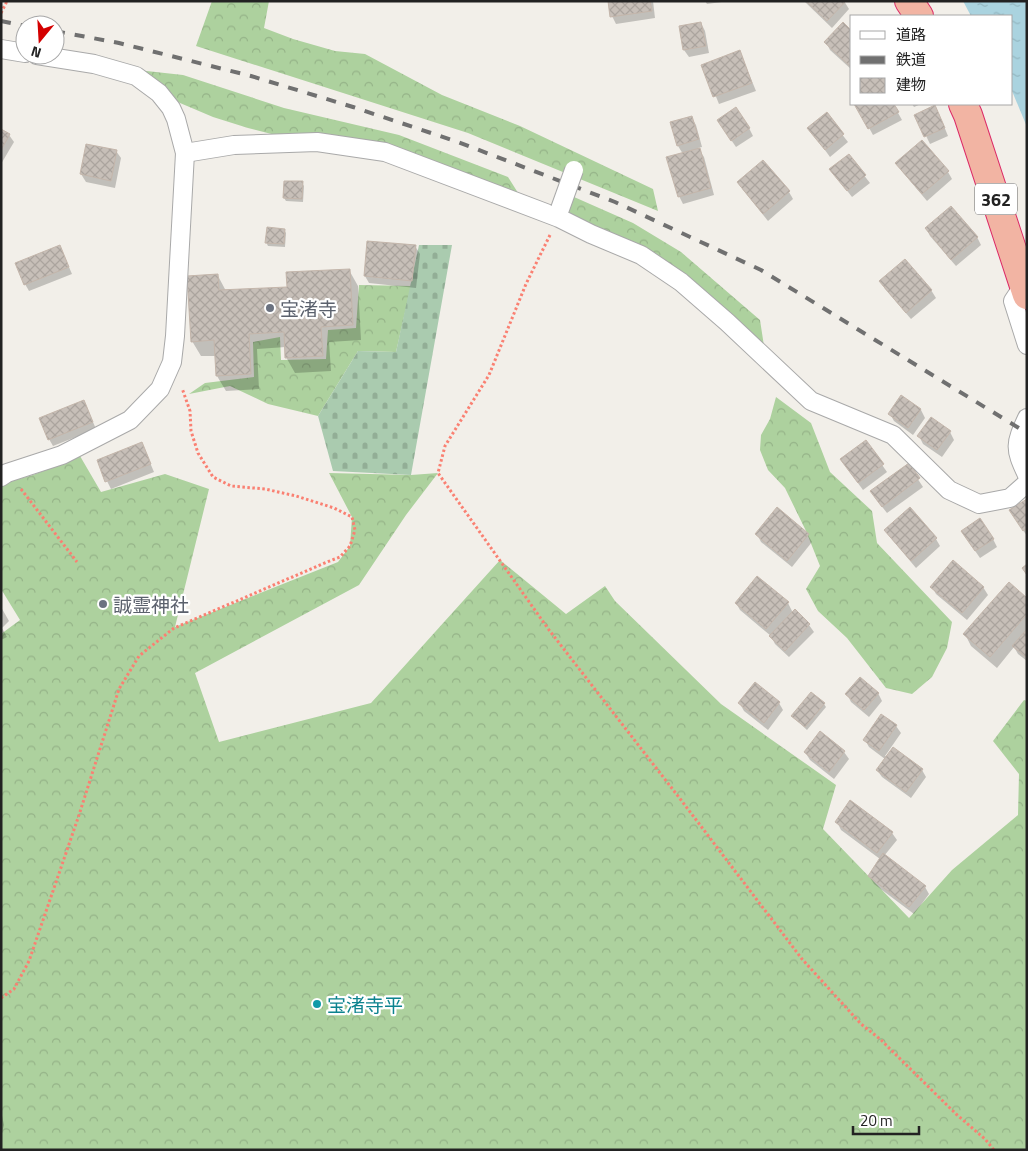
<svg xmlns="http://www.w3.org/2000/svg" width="1028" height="1151" font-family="'Titillium Web','Noto Sans JP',sans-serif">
  <defs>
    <pattern id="forest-crowns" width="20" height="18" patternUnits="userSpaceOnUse" patternTransform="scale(1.25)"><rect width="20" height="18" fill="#add19e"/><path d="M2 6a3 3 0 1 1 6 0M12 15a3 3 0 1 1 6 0" fill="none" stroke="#95b388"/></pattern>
    <pattern id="cemetery-stones" width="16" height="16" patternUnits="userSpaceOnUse" patternTransform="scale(1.25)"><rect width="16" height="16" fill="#aacbaf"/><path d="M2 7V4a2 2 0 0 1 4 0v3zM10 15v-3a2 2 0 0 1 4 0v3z" fill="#92ae96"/></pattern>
    <pattern id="water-ripples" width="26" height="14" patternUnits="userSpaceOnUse" patternTransform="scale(1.25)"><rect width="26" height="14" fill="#aad3df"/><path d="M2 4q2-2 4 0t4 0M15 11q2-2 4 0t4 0" fill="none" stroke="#92b5bf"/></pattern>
    <pattern id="building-cross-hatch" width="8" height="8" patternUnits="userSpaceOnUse" patternTransform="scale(1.25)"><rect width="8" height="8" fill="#c7bfb8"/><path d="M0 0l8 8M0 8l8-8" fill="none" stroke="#aba49e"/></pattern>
  </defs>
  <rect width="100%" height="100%" fill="#f2efe9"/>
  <g fill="url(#forest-crowns)">
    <path d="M212,1H269L264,28L293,39L335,51L365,54L442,95L520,126L653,189L658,211L468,133L196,46Z"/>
    <path d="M101,66L183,75L284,108L399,135L508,177L520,196L385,152L283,137L248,128L213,117L180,103L149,85Z"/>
    <path d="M565,193L633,223L681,252L760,320L766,359L681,282L560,209Z"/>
    <path d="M359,285L411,286L396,352L358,351L318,416L268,404L230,386L189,394L205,383L254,377L253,342L280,337L281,360L326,359L328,330L356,328Z"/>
    <path d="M776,397L811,423L830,472L872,511L877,543L952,622L947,648L932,677L912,694L886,688L847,638L818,611L806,589L820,566L806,531L785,488L768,470L760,450L761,435L770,419Z"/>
    <path d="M80,456L101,492L165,474L209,489L175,627L338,562L350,546L352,517L329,473L411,475L438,473L406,515L359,585L195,673L219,742L371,703L500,560L566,614L605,586L615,601L721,704L836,785L823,829L909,918L952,870L1018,815L1019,774L993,741L1024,700L1027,701V1150H1V634L20,620L1,589V484L33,475Z"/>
  </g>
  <path fill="url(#cemetery-stones)" d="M419,245H452L411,475L333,471L318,416L358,351L396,352Z"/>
  <path fill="url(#water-ripples)" d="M963,1H1027V127L1012,91V16H971Z"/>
  <g fill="#0003">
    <path d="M610,1H653L655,18L616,24L612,16Z"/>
    <path d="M705,1H729L707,4Z"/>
    <path d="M804,1H844L849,9L832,28Z"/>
    <path d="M701,23L705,31L709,53L689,57L684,50L680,27Z"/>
    <path d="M852,32V70L830,50L826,42Z"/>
    <path d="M740,52L756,91L719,104L703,65Z"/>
    <path d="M856,104H893L902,120L873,135Z"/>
    <path d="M912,104H921L914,107Z"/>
    <path d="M826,114L848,142L830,157L809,128Z"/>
    <path d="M939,114L948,136L930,144L916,115Z"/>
    <path d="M691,117L696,125L702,147L698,148L704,157L714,195L683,204L679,196L683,154L678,146Z"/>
    <path d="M723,128H749L753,136L736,147Z"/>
    <path d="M1,130L9,135L14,142L1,164Z"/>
    <path d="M116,151L121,158L115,188L86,182L81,174Z"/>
    <path d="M848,155L870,183L852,197L831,170Z"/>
    <path d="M763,162L789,192L793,199L768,221L743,190L738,183Z"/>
    <path d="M897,163L948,172L952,179L927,201L901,170Z"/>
    <path d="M302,183L304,186L303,202L286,201L284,198Z"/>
    <path d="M926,228L977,237L981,245L956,266L930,236Z"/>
    <path d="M284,230L286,233L285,247L268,246L266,242Z"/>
    <path d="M60,246L72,274L29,291L25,284Z"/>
    <path d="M415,246L420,254L416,288L369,283L365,276Z"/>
    <path d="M349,270L358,286L361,340L329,342L331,371L295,373L286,357V347L257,349L259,389L226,391L217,376L216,356H201L192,341L218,276L226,291L288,288Z"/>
    <path d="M880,281L931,290L936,298L911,319L885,289Z"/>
    <path d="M902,397L921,410L925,418L913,435L894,421L890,414Z"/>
    <path d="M84,401L96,429L53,446L49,439Z"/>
    <path d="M950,432L954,440L942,457L923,444L919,436Z"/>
    <path d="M866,442L887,472L863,490L841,460Z"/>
    <path d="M145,451L154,472L111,489L107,481Z"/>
    <path d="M908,464L923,487L887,513L876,499Z"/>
    <path d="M1027,500V536L1015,518Z"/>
    <path d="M910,509L936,539L940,546L916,568L890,537L885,530Z"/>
    <path d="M757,534L808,535L812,542L792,567L761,542Z"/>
    <path d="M967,539H993L997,547L980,558Z"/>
    <path d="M932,587H983L988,595L967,620L936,594Z"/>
    <path d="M1027,599V661L1018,654L1014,647L997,668L971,646L965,634Z"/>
    <path d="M736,603H788L793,613L795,611L809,625L814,632L789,657L775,644L771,636L740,610Z"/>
    <path d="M1,607L9,621L2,628L7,637L1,640Z"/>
    <path d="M878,693L882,701L869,717L851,702L847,694Z"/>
    <path d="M779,703L783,710L768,730L744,711L740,704Z"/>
    <path d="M824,704L826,707L807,730L793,717Z"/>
    <path d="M896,726L901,733L885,756L922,770L926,777L911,798L882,777L877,770L885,759L869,747L865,740Z"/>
    <path d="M820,733L844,752L849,759L834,779L810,760L805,752Z"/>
    <path d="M837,822L892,833L897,840L884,856L925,887L929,894L914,914L874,884L869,876L880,859L841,830Z"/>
    <path d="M1,1111L4,1125L1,1136Z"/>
  </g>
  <g fill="url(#building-cross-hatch)" stroke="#c4b6ab">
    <path d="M608,1H650L652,11L610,17Z"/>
    <path d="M806,1H846L827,21Z"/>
    <path d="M701,22L706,46L683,50L679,26Z"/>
    <path d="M843,22L852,31V68L824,42Z"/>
    <path d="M740,50L752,83L713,97L701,65Z"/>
    <path d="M854,104H894L899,112L868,129Z"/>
    <path d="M935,105L945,128L924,137L914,115Z"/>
    <path d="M736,107L750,128L731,141L717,120Z"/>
    <path d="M827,112L844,134L825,150L807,128Z"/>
    <path d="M692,116L699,139L677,146L670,122Z"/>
    <path d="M1,129L10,134L1,150Z"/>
    <path d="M922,140L949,171L922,194L895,163Z"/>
    <path d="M86,144L117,150L111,181L80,174Z"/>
    <path d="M700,148L711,188L678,197L666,157Z"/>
    <path d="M849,154L866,175L847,191L829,169Z"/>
    <path d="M763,160L790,191L763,214L737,182Z"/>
    <path d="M284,181H303L302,199L283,198Z"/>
    <path d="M951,206L978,237L951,260L925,228Z"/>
    <path d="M267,227L285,229L284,244L265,243Z"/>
    <path d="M367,241L416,245L412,281L364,276Z"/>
    <path d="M60,245L69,267L24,285L15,263Z"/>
    <path d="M905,259L932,290L906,313L879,281Z"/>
    <path d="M350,269L353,325L321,327L323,356L285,358L284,332L249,334L251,374L216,376L214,340L191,342L187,276L218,274L219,290L287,287L286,272Z"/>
    <path d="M901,395L921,409L908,428L888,414Z"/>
    <path d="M84,400L93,422L48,440L39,418Z"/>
    <path d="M931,417L951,431L937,450L917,436Z"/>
    <path d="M866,440L884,464L858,483L840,459Z"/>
    <path d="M142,442L151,464L105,482L97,460Z"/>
    <path d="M909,463L920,478L882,507L870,491Z"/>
    <path d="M1027,499V528L1023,531L1009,510Z"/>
    <path d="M777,507L809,534L787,561L755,534Z"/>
    <path d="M910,507L937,538L911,561L884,530Z"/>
    <path d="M980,518L994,539L975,551L961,531Z"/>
    <path d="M953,560L984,587L962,613L930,587Z"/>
    <path d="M1027,564V575L1022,568Z"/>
    <path d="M757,576L789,602L766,629L735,603Z"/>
    <path d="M1009,582L1027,598V614L990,657L963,634Z"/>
    <path d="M795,609L810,624L785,651L769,636Z"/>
    <path d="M1027,629V658L1012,646Z"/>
    <path d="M860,677L879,693L864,710L845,694Z"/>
    <path d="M755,682L780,702L764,723L738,703Z"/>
    <path d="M811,692L825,703L805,727L791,716Z"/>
    <path d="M881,714L897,725L879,751L863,740Z"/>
    <path d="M820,731L845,751L829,772L804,752Z"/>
    <path d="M893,747L923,769L906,792L876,770Z"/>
    <path d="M850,800L893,832L877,853L835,822Z"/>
    <path d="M883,853L926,886L909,907L868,876Z"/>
  </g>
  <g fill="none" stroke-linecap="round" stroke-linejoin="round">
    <g stroke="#a9a9a9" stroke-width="20">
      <g id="minor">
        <path d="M1,49L25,53"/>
        <path d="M185,153L234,145L317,142L385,152L559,218L591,234L641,255L681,282L727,322L811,401L893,435L949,490L979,504L1010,498L1027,483"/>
        <path d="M1023,286L1013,301L1027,345"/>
        <path d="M1027,418C1015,444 1014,448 1027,475"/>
        <path d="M1,477L7,473L62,455L130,420L160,389L172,362L175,336L185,153L176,119L171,108L159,93L136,76L94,64L37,55"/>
      </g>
    </g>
    <g stroke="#dc2a67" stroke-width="30">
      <g id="trunk">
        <path d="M909,1L919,16"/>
        <path d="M963,104L968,115L1027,295"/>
      </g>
    </g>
    <g stroke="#fa8072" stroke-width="3" stroke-dasharray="2.5 2.5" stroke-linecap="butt">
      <path d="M1,13L7,1"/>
      <path d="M550,235L526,284L489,375L445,446L438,473L549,630L681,800L802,959L861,1024L880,1039L956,1114L985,1139L994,1150"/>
      <path d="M21,489L77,562"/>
      <path d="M1,998L14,989L29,961L79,815L119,689L139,656L174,628L327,562L340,557L350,546L355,530L352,517L334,508L296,496L265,489L231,486L213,477L198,453L191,431L190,411L182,388"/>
    </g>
    <use href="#minor" stroke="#fff" stroke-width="18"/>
    <use href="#trunk" stroke="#f2b4a3" stroke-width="28"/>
    <g stroke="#707070" stroke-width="4" stroke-dasharray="10 10" stroke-linecap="butt">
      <path d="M1,21L25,26"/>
      <path d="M55,31L119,43L251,76L353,107L458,142L615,202L761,270L1027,433"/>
    </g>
    <g stroke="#a9a9a9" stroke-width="20" stroke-linecap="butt">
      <path id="minor-bridge" d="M560,209L574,170"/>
    </g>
    <use href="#minor-bridge" stroke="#fff" stroke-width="18"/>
  </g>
  <g fill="#6b7280" stroke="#fff" stroke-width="2">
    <circle cx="270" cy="308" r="5"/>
    <circle cx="103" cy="604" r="5"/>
  </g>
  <circle fill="#0f9aa8" stroke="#fff" stroke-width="2" cx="317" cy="1004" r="5"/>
  <g text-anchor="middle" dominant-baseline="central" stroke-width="4.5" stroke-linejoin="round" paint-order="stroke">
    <rect fill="#fff" stroke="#646464" stroke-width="1" x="975" y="183.5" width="42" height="31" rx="4"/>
    <g font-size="18" font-weight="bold" fill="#222">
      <text x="996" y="199">362</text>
    </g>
    <g font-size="19" fill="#5b616d" stroke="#fff" text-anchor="start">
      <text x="280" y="308">宝渚寺</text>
      <text x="113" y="604">誠霊神社</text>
    </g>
    <g font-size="19" fill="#0d838f" stroke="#fff" text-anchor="start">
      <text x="327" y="1004">宝渚寺平</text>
    </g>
  </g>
  <rect width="1028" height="1151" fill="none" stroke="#222222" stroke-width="5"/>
  <rect x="850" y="15" width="162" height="90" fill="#ffffff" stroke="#a7a7a7"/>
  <rect x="860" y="31" width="25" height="8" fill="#ffffff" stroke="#a7a7a7"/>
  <text x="896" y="40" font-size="15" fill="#222222">道路</text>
  <rect x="860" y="56" width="25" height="8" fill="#707070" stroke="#a7a7a7"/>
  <text x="896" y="65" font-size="15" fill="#222222">鉄道</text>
  <rect x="860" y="78" width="25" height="15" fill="url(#building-cross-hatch)" stroke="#a7a7a7"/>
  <text x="896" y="90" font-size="15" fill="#222222">建物</text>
  <g transform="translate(40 40) rotate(198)"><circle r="24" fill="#ffffff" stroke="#a7a7a7"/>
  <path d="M0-4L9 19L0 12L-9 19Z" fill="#d40000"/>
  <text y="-8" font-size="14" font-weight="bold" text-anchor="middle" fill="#222222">N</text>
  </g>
  <path d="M853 1126v8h66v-8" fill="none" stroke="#222222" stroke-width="2.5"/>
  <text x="860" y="1126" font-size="15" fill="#222222" stroke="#ffffff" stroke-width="4" paint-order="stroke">20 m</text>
</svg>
